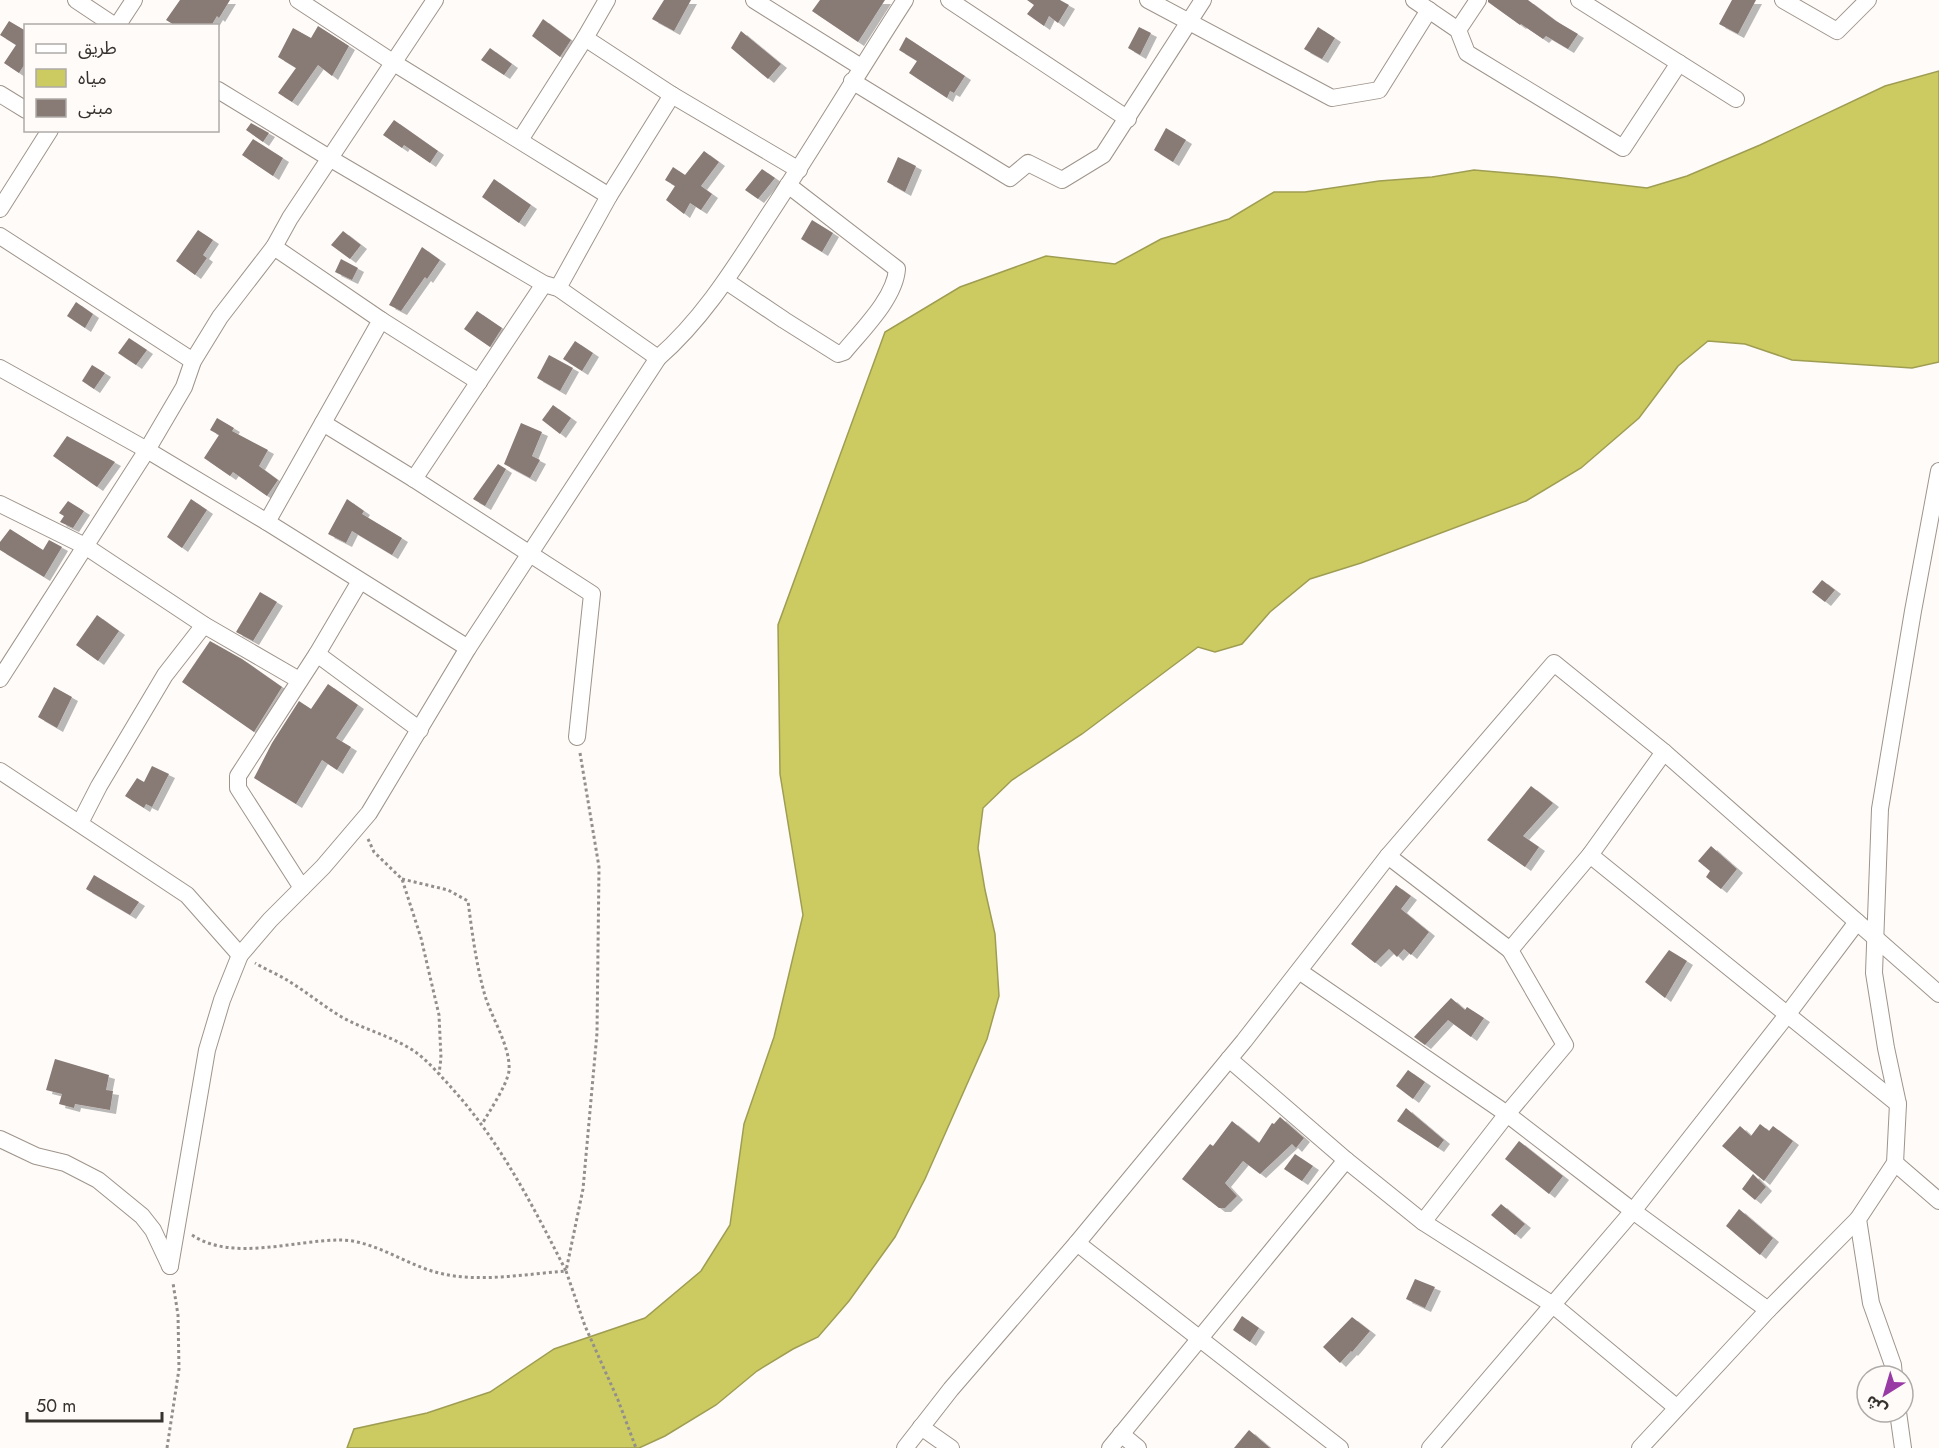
<svg xmlns="http://www.w3.org/2000/svg" width="1939" height="1448" font-family="Jost,'Noto Sans Arabic',sans-serif">
  <defs>
    <filter id="shadow"><feDropShadow dx="6" dy="4" stdDeviation="0" flood-color="#0004"/></filter>
  </defs>
  <rect width="100%" height="100%" fill="#fefbf9"/>
  <path fill="#cccb61" stroke="#9f9d52" stroke-width="1.5" d="M1939,71V362L1912,368L1792,360L1745,344L1708,341L1678,366L1639,418L1581,468L1526,501L1361,563L1310,579L1270,612L1242,644L1215,652L1198,647L1082,734L1012,780L983,808L978,848L985,890L995,934L999,996L987,1039L925,1179L895,1237L849,1301L818,1337L793,1349L757,1371L716,1405L665,1436L639,1448H347L354,1429L427,1413L490,1392L554,1349L645,1318L701,1271L730,1225L744,1124L774,1037L803,915L780,774L778,625L885,332L960,287L1046,256L1115,264L1161,239L1229,219L1274,192H1305L1379,181L1432,177L1474,170L1554,177L1647,188L1687,176L1760,145L1885,86Z"/>
  <g fill="#887a74" filter="url(#shadow)">
    <path d="M180,0H230L219,18L217,16L211,26H176L166,20Z"/>
    <path d="M664,0H691L674,31L652,19Z"/>
    <path d="M820,0H885L858,42L812,11Z"/>
    <path d="M1027,0H1060L1069,5L1058,23L1049,16L1044,26L1027,14L1034,5Z"/>
    <path d="M1488,0H1528L1556,21L1578,34L1568,49L1546,36L1543,39L1521,24L1520,25L1488,2Z"/>
    <path d="M1732,0H1756L1738,34L1719,24Z"/>
    <path d="M543,19L571,40L560,57L532,36Z"/>
    <path d="M9,21L26,31V62L19,73L4,63L16,45L0,35Z"/>
    <path d="M318,26L349,46L332,76L318,65L292,102L278,93L296,68L278,57L293,28L311,38Z"/>
    <path d="M1139,27L1151,33L1140,55L1128,48Z"/>
    <path d="M1318,27L1335,38L1322,59L1304,49Z"/>
    <path d="M741,31L781,64L768,79L731,48Z"/>
    <path d="M906,37L965,76L954,93L950,91L947,98L909,73L917,61L899,50Z"/>
    <path d="M490,48L512,64L504,75L481,60Z"/>
    <path d="M394,120L438,151L430,163L404,145L402,148L383,135Z"/>
    <path d="M251,123L269,133L263,142L246,130Z"/>
    <path d="M1166,128L1186,140L1173,162L1154,150Z"/>
    <path d="M253,139L283,158L273,176L242,155Z"/>
    <path d="M704,151L719,162L701,186L712,194L701,210L690,203L684,214L666,200L675,186L665,180L673,167L685,175Z"/>
    <path d="M898,157L916,166L905,192L887,182Z"/>
    <path d="M762,169L775,178L758,199L745,190Z"/>
    <path d="M494,179L531,205L519,223L482,197Z"/>
    <path d="M812,220L833,233L822,252L801,239Z"/>
    <path d="M198,230L213,240L203,255L207,258L195,275L176,261Z"/>
    <path d="M343,231L361,245L350,259L331,245Z"/>
    <path d="M422,247L440,260L427,279L425,277L401,311L389,305Z"/>
    <path d="M341,259L358,268L352,280L335,272Z"/>
    <path d="M76,302L93,314L85,328L67,316Z"/>
    <path d="M477,311L502,328L490,347L464,329Z"/>
    <path d="M129,338L147,350L136,365L118,353Z"/>
    <path d="M575,341L593,353L582,371L563,359Z"/>
    <path d="M549,355L573,368L560,391L537,378Z"/>
    <path d="M92,365L105,373L94,389L82,381Z"/>
    <path d="M553,405L571,418L560,434L542,420Z"/>
    <path d="M217,418L234,428L232,431L268,450L259,466L278,480L267,496L233,472L230,476L204,458L219,435L210,430Z"/>
    <path d="M521,423L542,432L532,456L540,460L530,478L504,464Z"/>
    <path d="M67,436L115,462L97,487L53,456Z"/>
    <path d="M498,464L506,469L485,506L473,499Z"/>
    <path d="M191,499L207,510L182,548L167,537Z"/>
    <path d="M347,499L364,511L362,514L402,538L392,555L352,531L346,543L328,534Z"/>
    <path d="M68,501L84,511L73,528L60,522L64,516L59,513Z"/>
    <path d="M10,529L43,550L49,540L62,547L44,577L0,550V542Z"/>
    <path d="M1822,580L1835,590L1825,602L1812,592Z"/>
    <path d="M260,592L277,602L253,641L236,632Z"/>
    <path d="M97,615L119,631L98,661L76,645Z"/>
    <path d="M210,641L242,659L282,687L254,732L182,682Z"/>
    <path d="M328,684L358,705L336,738L351,747L337,770L322,760L296,804L254,778L272,743L299,701L311,709Z"/>
    <path d="M54,687L72,697L57,728L38,717Z"/>
    <path d="M152,766L169,774L152,807L146,804L144,808L125,796L137,778L144,782Z"/>
    <path d="M1531,786L1553,803L1523,836L1539,847L1525,867L1487,840Z"/>
    <path d="M1711,846L1737,869L1721,889L1706,877L1710,871L1698,861Z"/>
    <path d="M94,875L139,902L130,915L86,889Z"/>
    <path d="M1396,885L1411,896L1401,909L1429,932L1411,955L1404,949L1397,957L1389,949L1375,963L1351,944Z"/>
    <path d="M1669,950L1687,961L1665,998L1645,982Z"/>
    <path d="M1451,998L1465,1010L1467,1007L1484,1018L1471,1037L1448,1020L1425,1045L1414,1037Z"/>
    <path d="M55,1059L109,1075L106,1090L113,1091L110,1110L75,1104L74,1108L59,1104L62,1094L46,1090Z"/>
    <path d="M1408,1070L1425,1082L1413,1099L1396,1086Z"/>
    <path d="M1406,1108L1444,1140L1438,1148L1397,1121Z"/>
    <path d="M1280,1117L1304,1138L1296,1148L1292,1144L1260,1174L1243,1161L1225,1183L1237,1196L1225,1208H1219L1182,1179L1210,1144L1213,1146L1232,1121L1259,1143L1272,1123L1274,1124Z"/>
    <path d="M1760,1124L1769,1131L1773,1126L1793,1141L1764,1181L1722,1146L1740,1126L1751,1136Z"/>
    <path d="M1519,1141L1563,1176L1549,1194L1505,1159Z"/>
    <path d="M1295,1154L1313,1166L1302,1181L1284,1169Z"/>
    <path d="M1753,1174L1766,1187L1755,1200L1742,1189Z"/>
    <path d="M1501,1204L1525,1224L1515,1235L1491,1215Z"/>
    <path d="M1739,1209L1773,1238L1760,1255L1726,1226Z"/>
    <path d="M1415,1279L1435,1287L1425,1308L1406,1299Z"/>
    <path d="M1242,1316L1259,1328L1250,1342L1233,1330Z"/>
    <path d="M1352,1317L1370,1331L1352,1352L1351,1351L1340,1363L1323,1347Z"/>
    <path d="M1249,1430L1270,1448H1234Z"/>
  </g>
  <g fill="none" stroke-linecap="round" stroke-linejoin="round">
    <g stroke="#9f948a" stroke-width="18">
      <g id="minor">
        <path d="M76,0L115,26"/>
        <path d="M298,0L394,63L609,196"/>
        <path d="M754,0L861,67"/>
        <path d="M949,0L1128,119"/>
        <path d="M1148,0L1332,98L1379,90L1429,10"/>
        <path d="M1414,0L1458,30L1467,53L1623,148L1679,63"/>
        <path d="M1579,0L1736,99"/>
        <path d="M1783,0L1837,31L1868,0"/>
        <path d="M117,26L134,0"/>
        <path d="M1458,30L1478,0"/>
        <path d="M585,38L672,95L799,170"/>
        <path d="M852,81L1010,178L1028,163L1062,180L1103,155L1203,0"/>
        <path d="M218,90L331,159L544,284L558,288L658,358"/>
        <path d="M0,94L26,110"/>
        <path d="M520,140L585,38L607,0"/>
        <path d="M0,209L50,130"/>
        <path d="M0,236L193,361"/>
        <path d="M726,281L784,320L838,354L844,352C862,330 895,298 897,269L788,185"/>
        <path d="M558,288L609,196L672,95"/>
        <path d="M381,320L479,382"/>
        <path d="M0,368L147,450L267,522L468,648"/>
        <path d="M323,423L414,479L592,594L577,737"/>
        <path d="M414,479L544,284"/>
        <path d="M0,504L85,546L204,625L299,680"/>
        <path d="M267,522L381,320L274,247"/>
        <path d="M317,654L420,730"/>
        <path d="M0,679L147,450L184,387L193,361L220,317L274,247L290,218L435,0"/>
        <path d="M0,771L187,895L240,955"/>
        <path d="M80,823L99,786L165,675L204,625"/>
        <path d="M1590,855L1898,1104"/>
        <path d="M1388,856L1510,950"/>
        <path d="M302,888L238,788V776L317,654L360,581"/>
        <path d="M1299,971L1507,1114L1633,1211L1768,1310"/>
        <path d="M1229,1059L1346,1160L1423,1222L1553,1305L1676,1407"/>
        <path d="M0,1139L36,1156L65,1163L98,1180L142,1216L153,1230L170,1266"/>
        <path d="M1895,1163L1939,1201"/>
        <path d="M1423,1222L1507,1114L1565,1045L1510,950L1590,855L1664,752"/>
        <path d="M1077,1243L1340,1448"/>
        <path d="M170,1266L207,1050L222,1000L240,955L270,920L323,867L369,813L468,648L658,358C705,317 736,265 770,213C816,143 859,71 905,0"/>
        <path d="M1894,1376L1893,1365L1871,1303L1858,1219L1895,1163L1898,1104L1886,1048L1874,973L1880,809L1913,611L1939,471"/>
        <path d="M1898,1412L1903,1448"/>
        <path d="M921,1427L951,1448"/>
        <path d="M1121,1434L1138,1448"/>
        <path d="M905,1448L951,1389L1077,1243L1244,1041L1388,856L1554,663L1664,752L1939,994"/>
        <path d="M1110,1448L1346,1160"/>
        <path d="M1430,1448L1633,1211L1787,1015L1857,922"/>
        <path d="M1640,1448L1768,1310L1858,1219"/>
      </g>
    </g>
    <g stroke="#938f8c" stroke-width="3" stroke-dasharray="3 3" stroke-linecap="butt">
      <path d="M580,753L599,867L597,1033L583,1189L566,1271L585,1326L618,1400L636,1448"/>
      <path d="M368,839L374,852L402,879L421,938L439,1015L441,1058L439,1074"/>
      <path d="M402,879L448,890L468,901C472,932 476,963 484,992C490,1016 511,1046 509,1071C507,1085 489,1112 482,1124"/>
      <path d="M192,1235C232,1262 295,1240 340,1240C374,1240 406,1265 439,1273C478,1283 526,1274 566,1271C533,1206 500,1141 450,1086C439,1074 427,1060 414,1051C390,1035 364,1030 340,1016C322,1005 305,991 287,980C277,974 265,969 255,963"/>
      <path d="M167,1448L179,1369L178,1315L173,1283"/>
    </g>
    <use href="#minor" stroke="#fff" stroke-width="16"/>
  </g>
  <rect x="24" y="24" width="195" height="108" fill="#fefbf9" stroke="#aeaba8" stroke-width="1.5"/>
  <rect x="36" y="44" width="30" height="9" fill="#ffffff" stroke="#aeaba8" stroke-width="1.5"/>
  <text x="78" y="54" font-size="18" fill="#36322e">طريق</text>
  <rect x="36" y="69" width="30" height="18" fill="#cccb61" stroke="#aeaba8" stroke-width="1.5"/>
  <text x="78" y="84" font-size="18" fill="#36322e">مياه</text>
  <rect x="36" y="99" width="30" height="18" fill="#887a74" stroke="#aeaba8" stroke-width="1.5"/>
  <text x="78" y="114" font-size="18" fill="#36322e">مبنى</text>
  <g transform="translate(1885 1394) rotate(217)"><circle r="28" fill="#fefbf9" stroke="#aeaba8" stroke-width="1.5"/>
  <path d="M0-4.5L10 22L0 15L-10 22Z" fill="#983ba5"/>
  <text y="-9" font-size="16" font-weight="bold" text-anchor="middle" fill="#36322e">ش</text>
  </g>
  <path d="M27 1412v9h135v-9" fill="none" stroke="#36322e" stroke-width="3"/>
  <text x="36" y="1412" font-size="18" fill="#36322e" stroke="#fefbf9" stroke-width="4.5" paint-order="stroke">50 m</text>
</svg>
